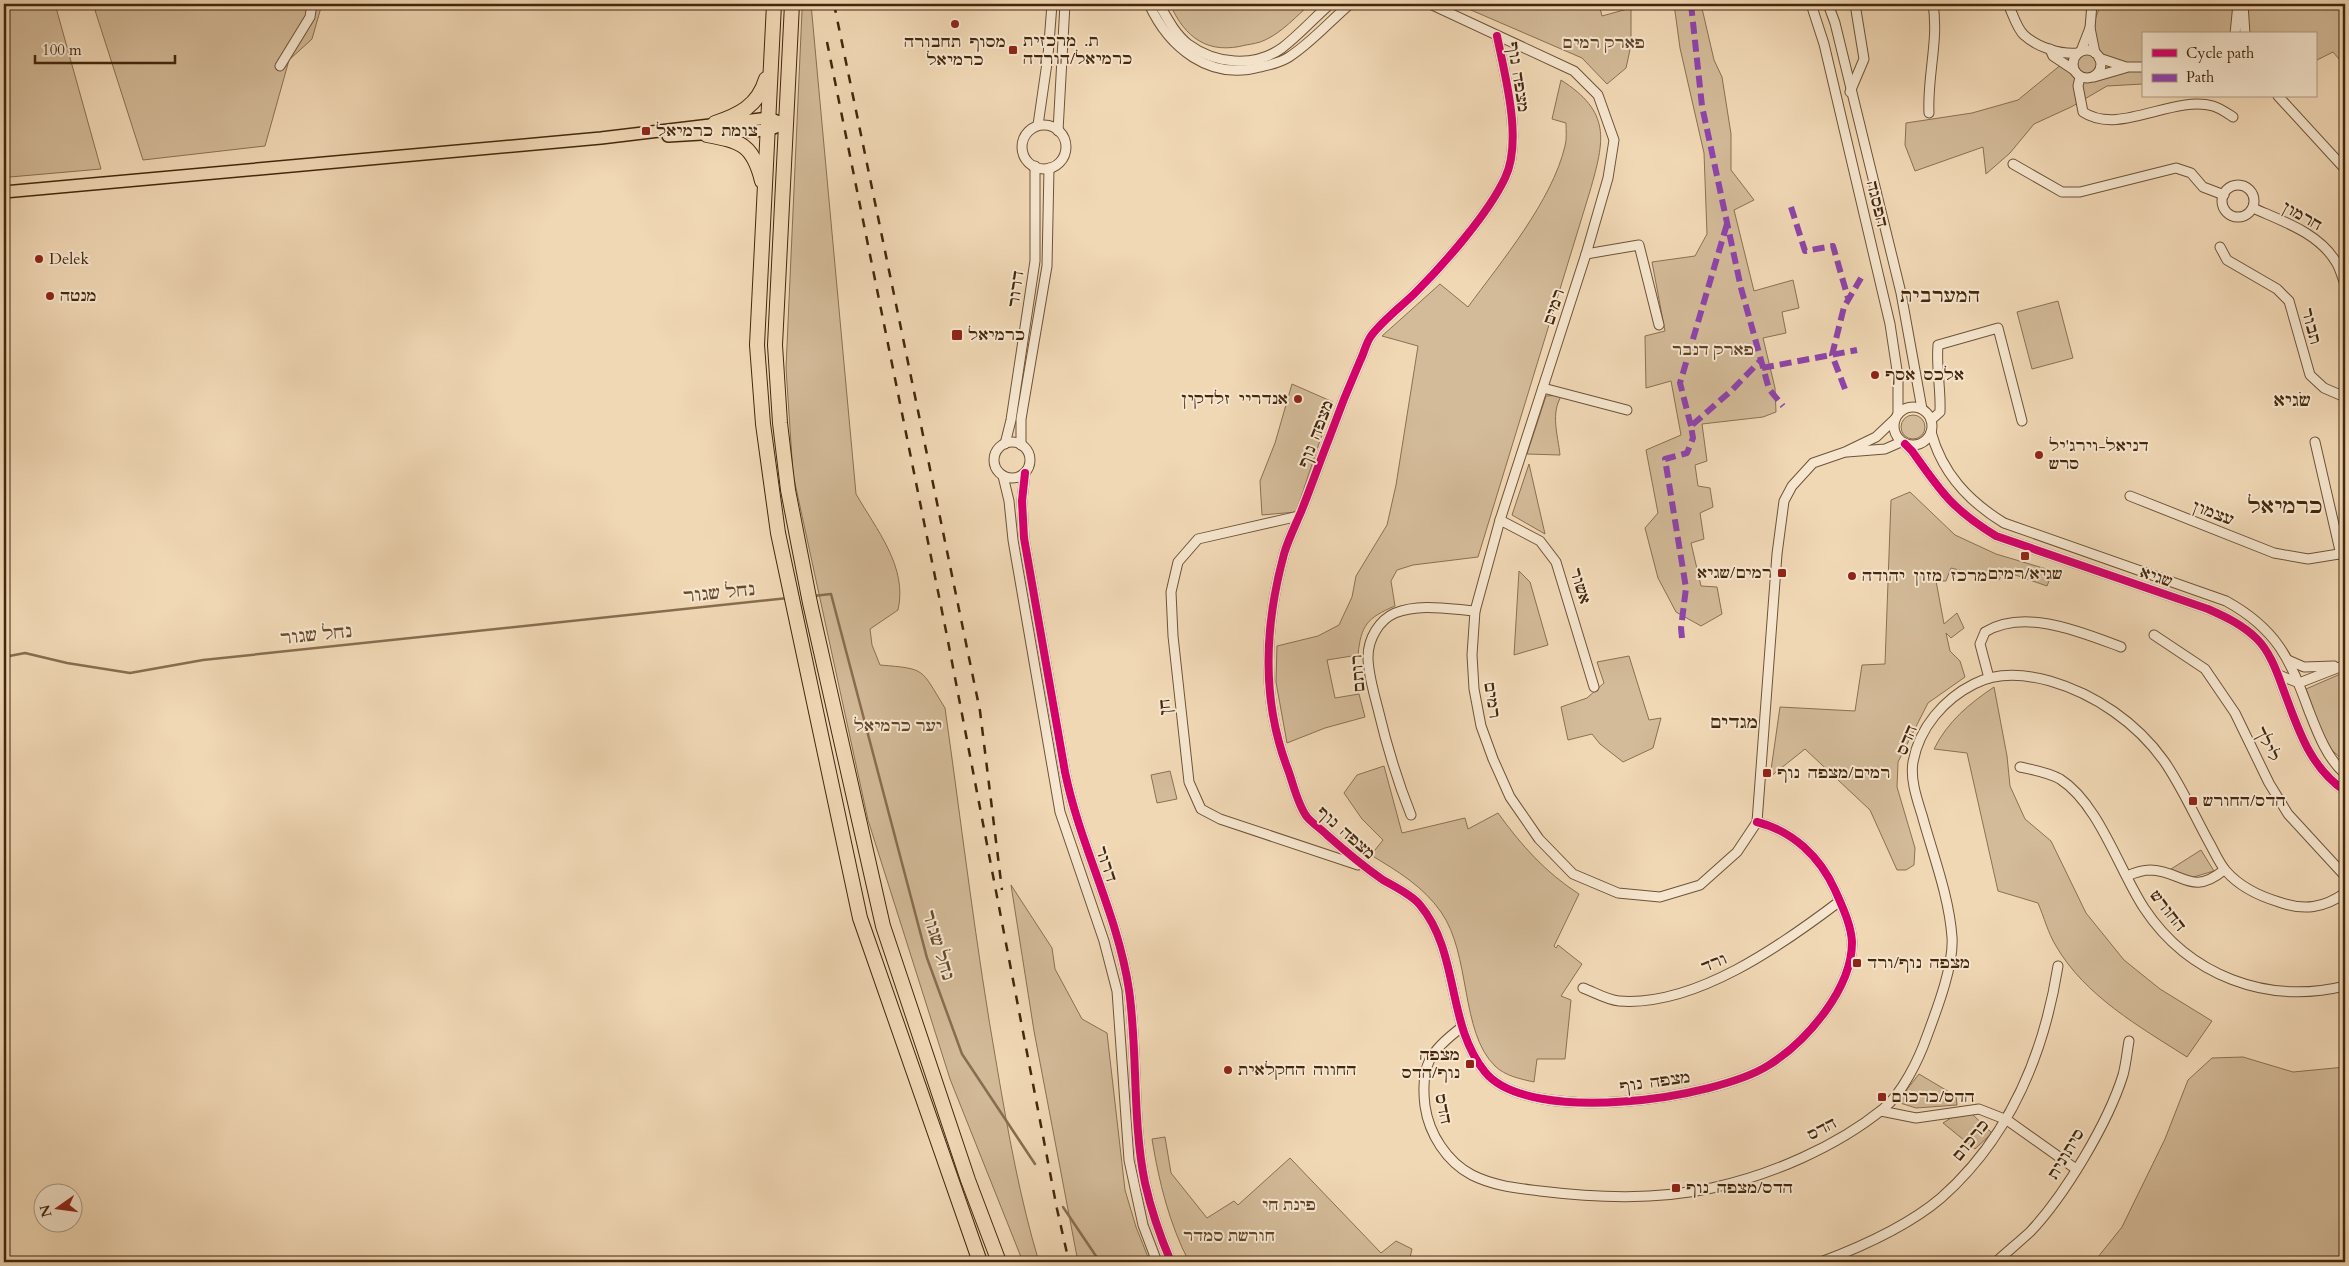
<svg xmlns="http://www.w3.org/2000/svg" width="2349" height="1266" font-family="Cardo,'Frank Ruhl Libre',serif">
  <rect width="100%" height="100%" fill="#f1d8b5"/>
  <filter id="stains"><feTurbulence type="fractalNoise" baseFrequency=".004" numOctaves="4"/><feColorMatrix values="0 0 0 0 .2 0 0 0 0 .09 0 0 0 0 .02 0 0 0 .5 -.17"/></filter>
  <radialGradient id="worn" r=".72"><stop offset=".6" stop-color="#630" stop-opacity="0"/><stop offset="1" stop-color="#630" stop-opacity=".3"/></radialGradient>
  <g fill="#d3ba98" stroke="#8b7052">
    <path d="M4,4H55L101,169L10,177L4,156Z"/>
    <path d="M93,4H322L312,39L289,60L265,146L143,160Z"/>
    <path d="M805,4H811L856,494C876,529 908,567 898,610L870,629L872,645L880,665C927,669 920,668 945,708C962,828 976,948 997,1067C1008,1132 1020,1199 1039,1262H1023L950,1079L868,820L793,474L786,368L802,11Z"/>
    <path d="M1170,4H1310C1297,16 1281,33 1265,40C1259,43 1252,44 1246,45C1208,55 1185,38 1170,4Z"/>
    <path d="M1457,4H1599L1602,16L1631,8V45L1626,68L1607,84L1582,58Z"/>
    <path d="M1674,4H1701L1714,60L1722,77L1731,134V170L1754,200L1734,210L1754,291L1793,280L1799,308L1782,312L1786,333L1763,338L1775,388L1776,412L1763,417L1702,424L1707,461L1695,465L1698,486L1710,488L1713,507L1700,513L1704,539L1691,543L1701,586L1717,587L1722,614L1701,626L1676,612L1658,578L1645,528L1658,513L1646,450L1681,435L1671,381L1646,388L1645,336L1665,331L1652,262L1695,256L1707,234L1704,153L1680,48Z"/>
    <path d="M2101,4H2345V66L2333,52L2315,61V34H2143V84L2107,86L2071,107L2034,124L2010,153L1986,174L1983,147L1915,171L1905,145L1906,123L1972,113L2018,100L2085,45Z"/>
    <path d="M1561,80C1611,112 1605,139 1590,191L1478,557L1413,565L1397,570L1391,581L1395,606C1367,618 1361,625 1358,655L1327,660L1335,698L1359,694L1365,717L1325,728L1287,743L1276,682L1277,646L1318,636L1339,625L1352,597L1356,576L1387,525L1396,485L1418,346L1382,336L1440,284L1468,307C1501,262 1552,201 1565,146C1567,139 1566,130 1566,123L1552,119Z"/>
    <path d="M2058,301L2073,358L2032,369L2017,312Z"/>
    <path d="M1292,384L1333,402L1296,512L1262,515L1260,481L1275,443Z"/>
    <path d="M1562,395C1550,413 1558,435 1560,455L1527,454L1546,396Z"/>
    <circle cx="1913" cy="427" r="12"/>
    <path d="M1529,464L1545,534L1512,515Z"/>
    <path d="M1910,492L1955,535L1996,554L2053,571L2047,586L2004,571L1999,580L1951,568L1946,581H1936L1944,624L1957,613L1964,628L1951,638L1946,633L1950,651L1960,661L1965,677L1928,703L1898,762L1897,787L1915,848L1914,865L1906,870H1897L1870,810L1805,749L1770,777L1780,707L1855,711L1862,665L1885,664L1891,500Z"/>
    <path d="M1519,571L1530,582L1548,645L1514,655Z"/>
    <path d="M1629,656L1649,720L1661,718L1653,748L1623,762L1600,744L1592,734L1568,740L1561,707L1587,698L1604,683L1597,662Z"/>
    <path d="M2345,672V762L2323,742L2306,689Z"/>
    <path d="M1994,687L2007,756L2010,786L2025,819L2051,841L2086,913L2124,960L2160,989L2212,1021L2187,1057C2140,1027 2085,996 2056,946C2048,933 2044,917 2038,903L1998,891L1967,753L1934,749C1948,721 1969,704 1994,687Z"/>
    <path d="M1384,766L1402,833L1465,818L1468,829L1498,813C1521,845 1546,873 1579,894L1554,946L1556,948L1558,945L1582,964L1561,996L1571,1000L1565,1059H1537L1534,1082C1521,1079 1505,1076 1495,1066C1460,1032 1471,954 1441,912C1423,886 1397,871 1371,855L1383,840L1362,819L1344,793L1357,775Z"/>
    <path d="M1170,771L1177,799L1157,803L1151,775Z"/>
    <path d="M2201,850L2214,871L2190,878L2171,869Z"/>
    <path d="M1011,885L1052,948L1055,969L1082,1019L1107,1033L1125,1190L1136,1227L1150,1262H1078L1034,1031Z"/>
    <path d="M2243,1057L2293,1072L2345,1067V1262H2094L2122,1227L2165,1139L2188,1080L2212,1058Z"/>
    <path d="M1919,1074L1956,1096L1957,1105L1916,1108L1897,1102Z"/>
    <path d="M1972,1114L1992,1133L1975,1149L1943,1123L1951,1118Z"/>
    <path d="M1165,1137L1171,1173L1207,1218L1234,1201L1238,1205L1290,1158L1381,1253L1396,1241L1412,1249L1409,1262H1189C1169,1223 1159,1182 1152,1139Z"/>
  </g>
  <g fill="none" stroke-linecap="round" stroke-linejoin="round">
    <g stroke="#886d50" stroke-width="2.5">
      <path d="M813,596L831,594L927,958L962,1054L1035,1164"/>
      <path d="M4,657L25,653L67,663L130,673L203,660L788,598"/>
      <path d="M1063,1207L1100,1262"/>
    </g>
    <g stroke="#6e5337" stroke-width="11">
      <g id="minor">
        <path d="M1149,4C1169,48 1210,81 1260,67C1270,65 1281,62 1289,57C1311,43 1330,21 1350,4"/>
        <path d="M1159,4C1167,18 1175,34 1188,44C1215,64 1254,68 1282,48C1299,35 1314,18 1330,4"/>
        <path d="M1430,4L1574,71L1598,95L1614,140L1608,178L1586,254L1500,520L1475,611L1472,655L1474,689L1481,726L1493,759L1510,797L1539,839L1573,874L1618,893L1660,897L1700,885L1737,852L1757,822L1777,554L1784,501L1792,486L1813,463L1845,452L1876,437L1895,419"/>
        <path d="M1811,4L1824,44L1890,324L1898,377V414"/>
        <path d="M1828,4L1835,23L1901,293L1922,409"/>
        <path d="M2008,4C2012,12 2017,29 2024,35C2037,47 2061,55 2078,53"/>
        <path d="M2092,4L2090,28L2095,53"/>
        <path d="M2243,4L2245,34"/>
        <path d="M2235,34L2238,4"/>
        <path d="M1497,36C1505,76 1523,141 1505,178C1488,214 1445,263 1416,292C1402,306 1383,320 1371,336C1366,343 1364,353 1360,361C1349,386 1339,411 1330,436C1320,461 1311,487 1301,512C1295,526 1288,540 1284,554C1265,624 1261,698 1287,767C1293,782 1297,804 1307,817C1312,823 1321,829 1327,835C1345,851 1363,866 1383,880C1395,887 1412,895 1420,905C1460,953 1446,1024 1485,1072C1529,1126 1716,1099 1769,1065C1807,1041 1852,989 1852,942C1851,924 1842,906 1835,890C1820,857 1793,831 1757,822"/>
        <path d="M2050,49L2053,56L2074,70"/>
        <circle cx="2087" cy="64" r="14"/>
        <path d="M2081,51L2090,28"/>
        <path d="M2099,58L2126,67H2143"/>
        <path d="M280,66L310,17L312,4"/>
        <path d="M2080,77L2078,86L2083,112C2119,136 2172,95 2213,106C2220,108 2227,113 2233,117"/>
        <path d="M2094,77L2125,68"/>
        <path d="M1850,92L1864,59L1855,4"/>
        <path d="M2278,96L2345,169"/>
        <path d="M1929,113C1927,76 1939,41 1933,4"/>
        <path d="M1038,125L1048,56L1052,4"/>
        <circle cx="1044" cy="147" r="22"/>
        <path d="M1058,131L1065,4"/>
        <path d="M2013,164L2062,192H2080L2176,168L2191,173L2203,187L2224,195"/>
        <circle cx="2238" cy="201" r="16"/>
        <path d="M2253,208C2282,221 2319,233 2336,262C2340,268 2342,277 2345,284"/>
        <path d="M2220,247L2227,260L2277,289L2289,301L2310,375L2324,388L2345,397"/>
        <path d="M1586,254L1639,245L1659,325"/>
        <path d="M1543,388L1627,410"/>
        <circle cx="1913" cy="426" r="19"/>
        <path d="M1931,420L1940,412C1941,389 1936,368 1938,345L1998,328L2022,421"/>
        <path d="M1931,432C1942,473 1968,501 2004,523L2226,601C2277,629 2290,659 2309,711C2318,734 2327,758 2345,774"/>
        <circle cx="1012" cy="460" r="18"/>
        <path d="M2315,442L2341,555"/>
        <path d="M1005,444L1011,420L1035,261V166"/>
        <path d="M1905,444L1912,451C1941,492 1952,509 1996,536L2208,609C2226,617 2243,625 2257,639C2269,651 2276,669 2282,686C2297,725 2308,766 2345,791"/>
        <path d="M1021,445V419L1047,266L1049,168"/>
        <path d="M1847,452L1885,449L1901,442"/>
        <path d="M1025,473L1022,501L1024,538L1065,772C1080,846 1118,915 1129,990C1138,1054 1132,1120 1145,1183C1151,1210 1160,1236 1171,1262"/>
        <path d="M1003,476L1009,501L1013,540L1060,812L1104,941L1117,991L1129,1160L1143,1225L1157,1262"/>
        <path d="M2130,496L2274,553L2308,559L2345,553"/>
        <path d="M1299,516L1198,539L1178,562L1171,592L1173,636L1189,782L1201,809L1220,819L1358,865"/>
        <path d="M1500,520L1540,541L1556,562L1594,687"/>
        <path d="M2154,635L2205,669L2235,713L2269,783L2288,814L2345,876"/>
        <path d="M2288,660L2304,667L2334,666"/>
        <path d="M2279,675L2299,683L2345,665"/>
        <path d="M1989,678L1980,644L1985,632C2025,608 2081,632 2121,647"/>
        <path d="M2020,767C2034,770 2048,772 2060,779C2099,804 2119,870 2144,908C2189,976 2267,1005 2345,986"/>
        <path d="M1411,815C1397,780 1387,747 1378,709C1374,693 1368,674 1368,657C1368,639 1379,620 1395,613C1419,603 1449,609 1475,611"/>
        <path d="M2127,876C2134,873 2142,870 2150,870C2183,871 2191,897 2224,870"/>
        <path d="M1583,988C1594,992 1607,1000 1619,1001C1695,1007 1782,945 1840,901"/>
        <path d="M1462,1027C1430,1051 1420,1065 1425,1106C1429,1134 1447,1162 1472,1175C1494,1186 1517,1188 1540,1191C1598,1198 1655,1200 1712,1188C1771,1175 1836,1147 1883,1109C1902,1094 1919,1059 1927,1036C1937,1009 1954,965 1952,937C1949,896 1933,855 1922,815C1917,799 1910,779 1913,762C1919,728 1944,699 1974,684C1997,672 2025,674 2050,681C2095,694 2137,723 2164,761C2182,787 2195,817 2210,844C2215,853 2219,863 2226,871C2240,887 2259,896 2279,902C2304,911 2324,908 2345,893"/>
        <path d="M1881,1111L1916,1118L1979,1109L2007,1120L2076,1169"/>
        <path d="M1821,1262C1861,1247 1908,1226 1941,1198C2009,1138 2044,1054 2058,966"/>
        <path d="M1996,1262C2007,1252 2019,1242 2030,1232C2065,1195 2108,1123 2123,1075C2126,1064 2127,1052 2129,1041"/>
      </g>
    </g>
    <g stroke="#43270d" stroke-width="14">
      <g id="major">
        <path d="M668,136L767,130L776,127"/>
        <path d="M4,192L601,138L768,118L785,124"/>
      </g>
    </g>
    <g stroke="#43270d" stroke-width="16">
      <g id="highway">
        <path d="M774,4L757,345L763,424L778,533L860,918L980,1262"/>
        <path d="M792,4L775,345L780,423L788,490L810,603L883,926L968,1180L999,1262"/>
        <path d="M715,123C739,115 758,106 766,79"/>
        <path d="M707,135C740,141 753,144 762,181"/>
      </g>
    </g>
    <use href="#minor" stroke="#f6e6cf" stroke-width="9"/>
    <use href="#major" stroke="#f1d8b5" stroke-width="11"/>
    <use href="#highway" stroke="#f1d8b5" stroke-width="14"/>
    <g stroke="#43270d" stroke-width="2.5" stroke-dasharray="9 9" stroke-linecap="butt">
      <path d="M834,4L980,711L1002,890"/>
      <path d="M827,42L947,636L1057,1209L1069,1262"/>
    </g>
    <g stroke="#8e44ad" stroke-width="6" stroke-dasharray="12 6" stroke-linecap="butt">
      <path d="M1691,4L1702,106L1741,288L1769,389L1783,406"/>
      <path d="M1791,207L1805,251L1833,246L1848,298"/>
      <path d="M1762,368L1857,350"/>
      <path d="M1845,389L1832,355L1844,307L1861,278"/>
      <path d="M1691,426L1680,383L1727,224"/>
      <path d="M1682,638L1681,628L1686,588L1665,459L1687,453L1693,438L1691,426L1732,390L1760,361"/>
    </g>
    <g stroke="#f6e6cf" stroke-width="11">
      <g id="cycleway">
        <path d="M1497,36C1505,76 1523,141 1505,178C1488,214 1445,263 1416,292C1402,306 1383,320 1371,336C1366,343 1364,353 1360,361C1349,386 1339,411 1330,436C1320,461 1311,487 1301,512C1295,526 1288,540 1284,554C1265,624 1261,698 1287,767C1293,782 1297,804 1307,817C1312,823 1321,829 1327,835C1345,851 1363,866 1383,880C1395,887 1412,895 1420,905C1460,953 1446,1024 1485,1072C1529,1126 1716,1099 1769,1065C1807,1041 1852,989 1852,942C1851,924 1842,906 1835,890C1820,857 1793,831 1757,822"/>
        <path d="M1905,444L1912,451C1941,492 1952,509 1996,536L2208,609C2226,617 2243,625 2257,639C2269,651 2276,669 2282,686C2297,725 2308,766 2345,791"/>
        <path d="M1025,473L1022,501L1024,538L1065,772C1080,846 1118,915 1129,990C1138,1054 1132,1120 1145,1183C1151,1210 1160,1236 1171,1262"/>
      </g>
    </g>
    <use href="#cycleway" stroke="#d6006c" stroke-width="8"/>
  </g>
  <g fill="#8f2418" stroke="#f6e6cf" stroke-width="2">
    <circle cx="955" cy="24" r="5"/>
    <rect x="1008" y="45" width="10" height="10" rx="2.5"/>
    <rect x="641" y="126" width="10" height="10" rx="2.5"/>
    <circle cx="39" cy="259" r="5"/>
    <circle cx="50" cy="296" r="5"/>
    <rect x="951" y="329" width="12" height="12" rx="2.5"/>
    <circle cx="1875" cy="375" r="5"/>
    <circle cx="1298" cy="399" r="5"/>
    <circle cx="2039" cy="455" r="5"/>
    <rect x="2020" y="551" width="10" height="10" rx="2.5"/>
    <rect x="1777" y="568" width="10" height="10" rx="2.5"/>
    <circle cx="1852" cy="576" r="5"/>
    <rect x="1762" y="768" width="10" height="10" rx="2.5"/>
    <rect x="2188" y="796" width="10" height="10" rx="2.5"/>
    <rect x="1852" y="958" width="10" height="10" rx="2.5"/>
    <rect x="1465" y="1059" width="10" height="10" rx="2.5"/>
    <circle cx="1228" cy="1070" r="5"/>
    <rect x="1877" y="1092" width="10" height="10" rx="2.5"/>
    <rect x="1671" y="1183" width="10" height="10" rx="2.5"/>
  </g>
  <g text-anchor="middle" dominant-baseline="central" stroke-width="4" stroke-linejoin="round" paint-order="stroke">
    <g font-size="16" fill="#43270d" stroke="#f6e6cf" text-anchor="start">
      <text x="1023" y="41">ת. מרכזית<tspan x="1023" dy="18">כרמיאל/הורדה</tspan></text>
      <text x="955" y="42" text-anchor="middle">מסוף תחבורה<tspan x="955" dy="18">כרמיאל</tspan></text>
      <text x="656" y="131">צומת כרמיאל</text>
      <text x="49" y="259">Delek</text>
      <text x="60" y="296">מנטה</text>
      <text x="968" y="335">כרמיאל</text>
      <text x="1885" y="375">אלכס אסף</text>
      <text x="1288" y="399" text-anchor="end">אנדריי זלדקין</text>
      <text x="2049" y="446">דניאל-וירג'יל<tspan x="2049" dy="18">סרש</tspan></text>
      <text x="1772" y="573" text-anchor="end">רמים/שגיא</text>
      <text x="2025" y="574" text-anchor="middle">שגיא/רמים</text>
      <text x="1862" y="576">מרכז מזון יהודה</text>
      <text x="1777" y="773">רמים/מצפה נוף</text>
      <text x="2203" y="801">הדס/החורש</text>
      <text x="1867" y="963">מצפה נוף/ורד</text>
      <text x="1460" y="1055" text-anchor="end">מצפה<tspan x="1460" dy="18">נוף/הדס</tspan></text>
      <text x="1238" y="1070">החווה החקלאית</text>
      <text x="1892" y="1097">הדס/כרכום</text>
      <text x="1686" y="1188">הדס/מצפה נוף</text>
    </g>
    <g font-size="16" font-style="italic" fill="#604429" stroke="#f6e6cf">
      <text x="1604" y="43">פארק רמים</text>
      <text x="1713" y="350">פארק דנבר</text>
      <text x="898" y="726">יער כרמיאל</text>
      <text x="1289" y="1205">פינת חי</text>
      <text x="1229" y="1236">חורשת סמדר</text>
    </g>
    <g font-size="16" fill="#43270d" stroke="#f6e6cf">
      <text transform="translate(1518 77) rotate(81)">מצפה נוף</text>
      <text transform="translate(1877 204) rotate(76)">הפסגה</text>
      <text transform="translate(2302 216) rotate(29)">חרמון</text>
      <text transform="translate(1016 289) rotate(-82)">דרור</text>
      <text transform="translate(1554 307) rotate(-72)">רמים</text>
      <text transform="translate(2311 326) rotate(75)">תבור</text>
      <text transform="translate(1316 434) rotate(-69)">מצפה נוף</text>
      <text transform="translate(2213 513) rotate(21)">עצמון</text>
      <text transform="translate(2156 577) rotate(19)">שגיא</text>
      <text transform="translate(1580 586) rotate(73)">אשור</text>
      <text transform="translate(1358 673) rotate(-95)">רותם</text>
      <text transform="translate(1492 700) rotate(81)">רמים</text>
      <text transform="translate(1165 707) rotate(-96)">חן</text>
      <text transform="translate(1907 740) rotate(-68)">הדס</text>
      <text transform="translate(2267 744) rotate(64)">לילך</text>
      <text transform="translate(1346 833) rotate(41)">מצפה נוף</text>
      <text transform="translate(1106 864) rotate(71)">דרור</text>
      <text transform="translate(2168 911) rotate(52)">החורש</text>
      <text transform="translate(1714 963) rotate(-23)">ורד</text>
      <text transform="translate(1655 1082) rotate(-8)">מצפה נוף</text>
      <text transform="translate(1443 1109) rotate(78)">הדס</text>
      <text transform="translate(1822 1129) rotate(-28)">הדס</text>
      <text transform="translate(1971 1140) rotate(-51)">כרכום</text>
      <text transform="translate(2066 1154) rotate(-59)">סיתונית</text>
    </g>
    <g font-size="18" fill="#43270d" stroke="#f6e6cf">
      <text x="2292" y="400">שׂגיא</text>
      <text x="1734" y="722">מגדים</text>
    </g>
    <g font-size="18" font-style="italic" fill="#664a2e" stroke="#f6e6cf">
      <text transform="translate(719 593) rotate(-6)">נחל שגור</text>
      <text transform="translate(316 635) rotate(-6)">נחל שגור</text>
      <text transform="translate(938 945) rotate(73)">נחל שגור</text>
    </g>
    <g font-size="19" fill="#43270d" stroke="#f6e6cf">
      <text x="1940" y="296">המערבית</text>
    </g>
    <g font-size="21" font-weight="bold" fill="#43270d" stroke="#f6e6cf">
      <text x="2285" y="506">כרמיאל</text>
    </g>
  </g>
  <rect width="2349" height="1266" fill="none" stroke="#f1d8b5" stroke-width="20"/>
  <rect x="5" y="5" width="2339" height="1256" fill="none" stroke="#43270d" stroke-width="2.5"/>
  <rect x="10" y="10" width="2329" height="1246" fill="none" stroke="#43270d"/>
  <rect x="2142" y="32" width="175" height="65" fill="#f6e6cf" stroke="#ae9a81"/>
  <rect x="2152" y="49" width="25" height="8" fill="#d6006c" stroke="#ae9a81"/>
  <text x="2186" y="58" font-size="15" fill="#43270d">Cycle path</text>
  <rect x="2152" y="74" width="25" height="8" fill="#8e44ad" stroke="#ae9a81"/>
  <text x="2186" y="82" font-size="15" fill="#43270d">Path</text>
  <g transform="translate(58 1208) rotate(256)"><circle r="24" fill="#f6e6cf" stroke="#ae9a81"/>
  <path d="M0-4L9 19L0 12L-9 19Z" fill="#8f2418"/>
  <text y="-8" font-size="14" font-weight="bold" text-anchor="middle" fill="#43270d">N</text>
  </g>
  <path d="M35 55v8h140v-8" fill="none" stroke="#43270d" stroke-width="2.5"/>
  <text x="42" y="55" font-size="15" fill="#43270d" stroke="#f6e6cf" stroke-width="4" paint-order="stroke">100 m</text>
  <rect width="100%" height="100%" filter="url(#stains)"/>
  <rect width="100%" height="100%" fill="url(#worn)"/>
</svg>
